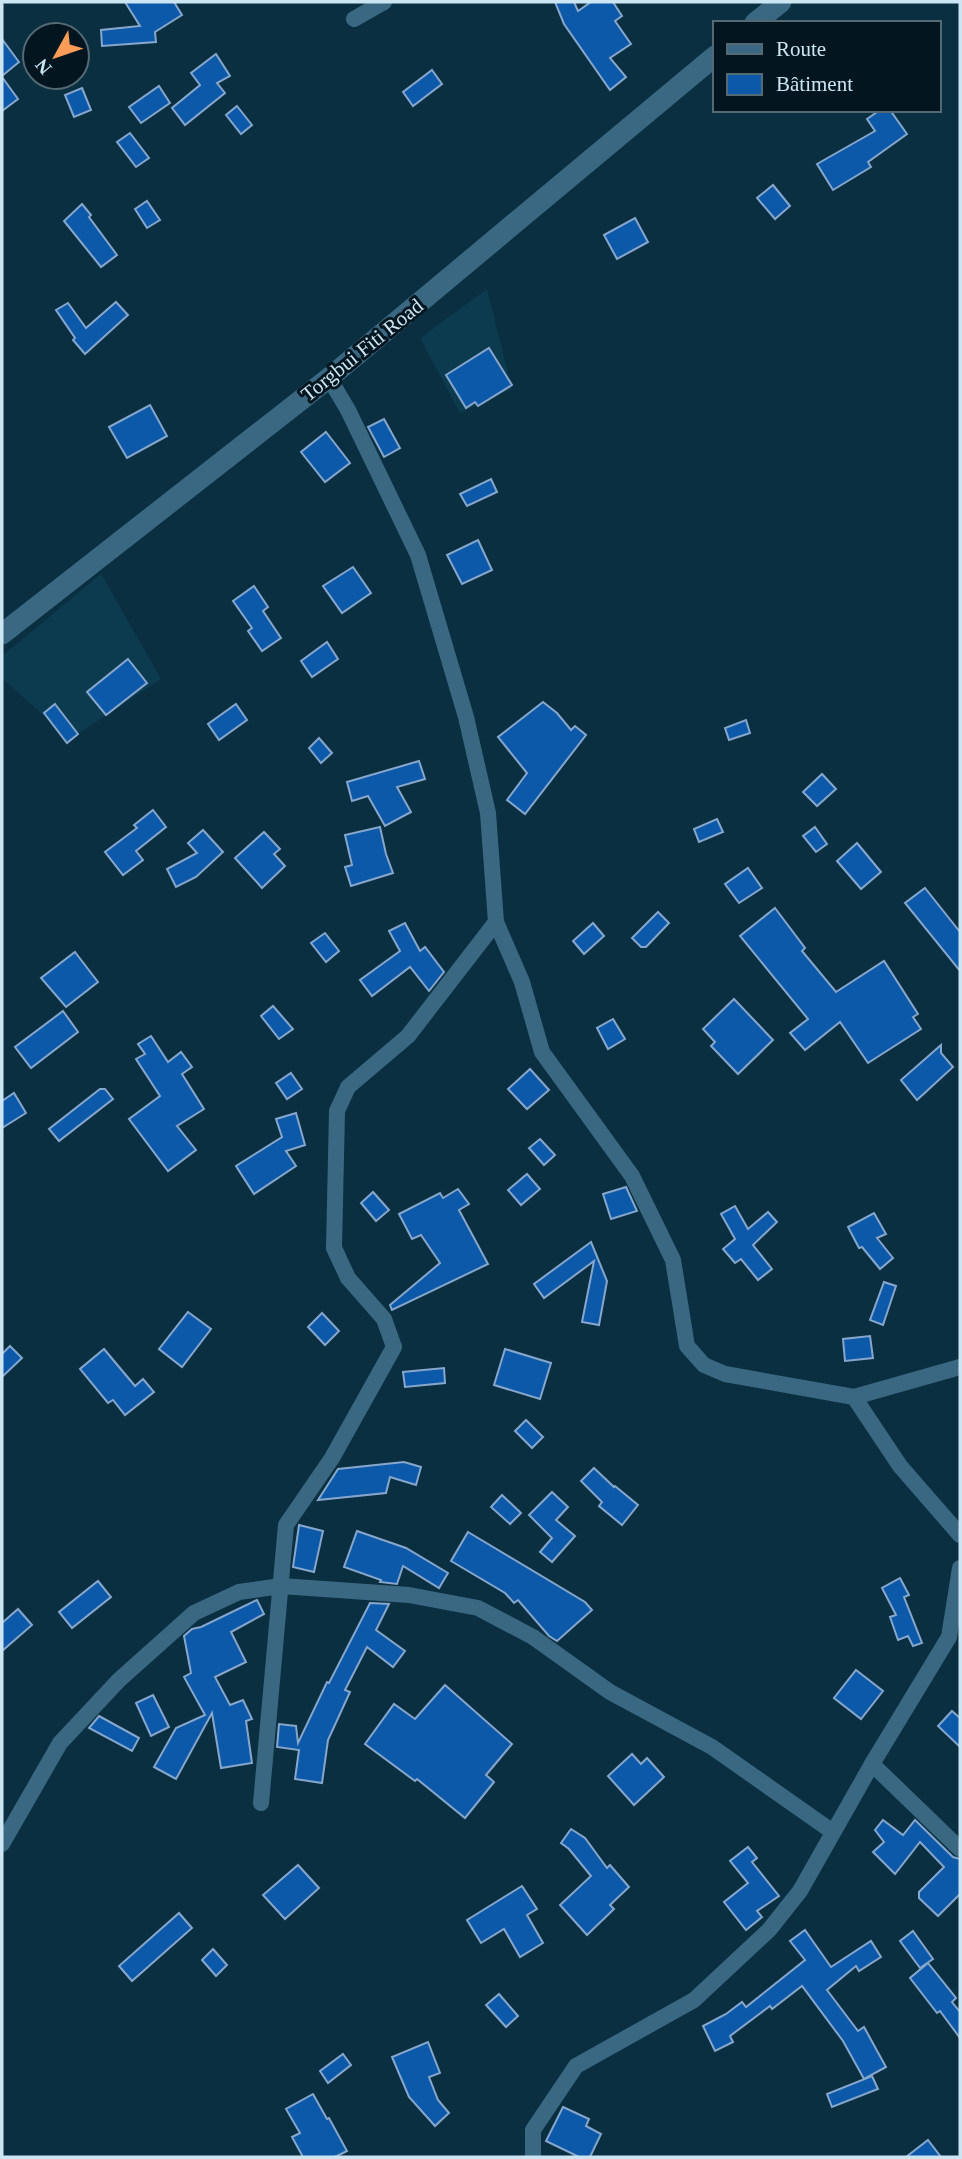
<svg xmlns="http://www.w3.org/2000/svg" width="962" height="2159" font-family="Georgia,serif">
  <rect width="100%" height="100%" fill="#0a2f41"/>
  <g fill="#0c3a4f">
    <path d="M487,289L512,389L460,413L420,338Z"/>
    <path d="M101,574L161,679L70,739L2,678V656Z"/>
  </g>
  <g fill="#0d59a9" stroke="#87a6cc" stroke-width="2">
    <path d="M125,2H174L182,15L155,32L156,42L102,46L101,30L140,26Z"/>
    <path d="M555,2H574L578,11L591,2H613L622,16L615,21L631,44L610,58L626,77L610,90L564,24Z"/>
    <path d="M2,39L19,62L2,76Z"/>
    <path d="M216,54L230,76L217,83L225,93L185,125L172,108L200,85L191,73Z"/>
    <path d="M432,70L442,84L413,106L403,92Z"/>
    <path d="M2,77L18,99L2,111Z"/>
    <path d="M159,86L170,103L141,123L129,107Z"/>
    <path d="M82,88L91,110L74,117L65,95Z"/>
    <path d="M237,106L252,125L241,134L226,115Z"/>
    <path d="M880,110H890L907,134L868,162L871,167L833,190L817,164L875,131L867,119Z"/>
    <path d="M130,133L149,158L136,167L117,142Z"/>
    <path d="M773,185L790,206L775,219L757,198Z"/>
    <path d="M147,201L160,220L147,228L135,209Z"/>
    <path d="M82,204L91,215L89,217L117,255L101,267L64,221Z"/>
    <path d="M635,218L648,242L617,259L604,235Z"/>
    <path d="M116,302L128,315L85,354L73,340L75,338L56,310L68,303L86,328Z"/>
    <path d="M489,348L512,385L478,406L475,402L466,408L446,375Z"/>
    <path d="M150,405L167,436L127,458L109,427Z"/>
    <path d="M384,419L400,448L384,457L368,427Z"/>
    <path d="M326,432L350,463L325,482L301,452Z"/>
    <path d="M491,479L497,492L467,506L460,494Z"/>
    <path d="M478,540L492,570L462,584L447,555Z"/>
    <path d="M353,567L371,593L342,613L323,586Z"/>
    <path d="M254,586L268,607L263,611L281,638L262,651L248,631L252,628L233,601Z"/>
    <path d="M327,642L338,659L312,677L301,661Z"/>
    <path d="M128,659L147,683L106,715L87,692Z"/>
    <path d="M543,702L557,713L571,730L575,726L586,735L525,814L507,800L527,773L498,737Z"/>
    <path d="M55,704L78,734L67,743L44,713Z"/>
    <path d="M236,704L247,720L219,740L208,724Z"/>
    <path d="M746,720L750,733L729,740L725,728Z"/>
    <path d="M319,738L332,753L321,763L309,748Z"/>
    <path d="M419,761L425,779L397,787L411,812L385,826L368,796L352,801L347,782Z"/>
    <path d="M822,774L836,789L817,806L803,792Z"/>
    <path d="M153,810L166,827L136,851L143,860L123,875L105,852L137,828L134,825Z"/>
    <path d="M717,819L723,832L699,842L694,829Z"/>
    <path d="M380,827L386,854L393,873L351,886L345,867L352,865L345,835Z"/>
    <path d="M815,827L827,844L816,852L803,836Z"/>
    <path d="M203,830L223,852L196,877L176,887L167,869L197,853L188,843Z"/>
    <path d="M264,832L280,849L274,854L285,866L262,888L235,858Z"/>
    <path d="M857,843L881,872L861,889L837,861Z"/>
    <path d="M748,868L762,888L739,903L725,884Z"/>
    <path d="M925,888L960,932V971L905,903Z"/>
    <path d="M775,908L805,948L802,951L836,992L884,961L918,1014L913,1017L921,1029L868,1063L840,1022L805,1050L790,1033L808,1019L740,936Z"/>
    <path d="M658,912L669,923L646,947H641L632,938Z"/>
    <path d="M405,923L420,951L425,947L444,972L429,991L410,967L372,996L360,980L400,951L389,931Z"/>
    <path d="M593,923L604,936L584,954L573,941Z"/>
    <path d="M325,933L339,951L326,962L311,943Z"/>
    <path d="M75,952L98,982L66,1007L41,978Z"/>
    <path d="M734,999L773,1040L738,1074L711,1046L715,1042L703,1029Z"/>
    <path d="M273,1006L293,1029L279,1039L261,1016Z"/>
    <path d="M63,1011L78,1032L31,1068L15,1047Z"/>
    <path d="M613,1019L625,1039L608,1049L597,1028Z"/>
    <path d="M151,1036L168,1062L181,1052L192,1067L182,1074L204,1109L177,1126L196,1150L168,1171L129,1119L160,1096L136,1059L145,1054L138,1044Z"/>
    <path d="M941,1045V1053L953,1067L917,1100L901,1080Z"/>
    <path d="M530,1069L549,1090L527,1109L508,1089Z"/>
    <path d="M291,1073L302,1089L287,1099L276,1083Z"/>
    <path d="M100,1089H105L113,1099L59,1141L49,1129Z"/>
    <path d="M14,1093L26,1113L2,1128V1101Z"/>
    <path d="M296,1113L305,1145L286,1151L296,1166L254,1194L236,1166L282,1137L276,1119Z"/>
    <path d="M540,1139L555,1155L544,1165L529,1148Z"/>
    <path d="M527,1174L540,1189L521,1205L508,1190Z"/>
    <path d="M626,1187L637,1211L611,1219L603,1194Z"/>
    <path d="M458,1189L469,1204L459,1210L488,1264L392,1310L390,1305L440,1263L421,1235L412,1239L399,1214L440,1193L443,1198Z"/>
    <path d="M373,1192L389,1210L376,1221L361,1203Z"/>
    <path d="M735,1206L748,1229L768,1212L777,1222L753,1245L772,1269L758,1280L741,1259L735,1263L723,1249L735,1239L721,1214Z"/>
    <path d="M874,1213L886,1234L877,1238L893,1258L880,1269L862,1247L859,1248L848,1227Z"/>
    <path d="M591,1242L607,1281L599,1325L582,1322L594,1261L544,1298L534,1284Z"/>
    <path d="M884,1282L896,1286L883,1325L870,1320Z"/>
    <path d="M188,1312L211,1329L182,1367L159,1349Z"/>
    <path d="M322,1313L339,1331L325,1345L308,1327Z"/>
    <path d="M870,1336L873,1358L845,1361L843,1339Z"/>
    <path d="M10,1346L22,1358L2,1377V1354Z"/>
    <path d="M104,1349L135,1386L143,1379L154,1392L125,1415L113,1400L108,1403L80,1369Z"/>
    <path d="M505,1349L551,1363L540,1399L494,1385Z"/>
    <path d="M444,1368L445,1383L405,1387L403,1372Z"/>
    <path d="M526,1420L543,1437L532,1448L515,1431Z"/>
    <path d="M404,1462L421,1467L416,1485L390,1477L386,1493L318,1500L338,1469Z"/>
    <path d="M594,1468L614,1487L615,1486L638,1505L622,1525L599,1506L602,1502L581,1481Z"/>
    <path d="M552,1492L568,1507L556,1520L575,1536L552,1562L540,1552L552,1538L529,1515Z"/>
    <path d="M502,1495L521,1513L510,1524L491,1507Z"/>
    <path d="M299,1525L323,1531L314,1572L293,1567Z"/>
    <path d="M357,1531L406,1548L448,1573L439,1588L403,1566L397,1584L380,1582L381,1580L344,1567Z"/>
    <path d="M468,1532L585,1602L592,1610L557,1641L549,1636L518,1600L514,1603L505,1593L451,1561Z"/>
    <path d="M900,1578L909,1595L904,1597L922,1643L913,1646L908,1636L898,1640L890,1617L896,1615L882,1588Z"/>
    <path d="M98,1581L111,1597L72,1628L59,1612Z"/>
    <path d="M257,1600L264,1614L231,1632L246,1662L215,1677L230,1705L243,1700L252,1719L246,1721L252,1763L221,1768L212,1713L176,1779L154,1767L176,1728L205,1715L184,1677L191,1673L184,1636L192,1629L201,1627Z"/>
    <path d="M370,1603L389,1604L376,1630L405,1651L393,1667L367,1647L345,1690L350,1692L328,1740L322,1783L295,1779L299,1750L277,1747L279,1724L296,1726L298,1743L327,1682L329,1683Z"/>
    <path d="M18,1609L32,1625L2,1651V1623Z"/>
    <path d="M856,1670L883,1691L861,1719L834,1698Z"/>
    <path d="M445,1685L512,1744L486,1775L494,1782L465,1818L417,1779L415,1781L365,1744L394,1704L415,1719Z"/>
    <path d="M153,1695L169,1727L151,1736L136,1703Z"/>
    <path d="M952,1711L960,1718V1747L938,1726Z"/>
    <path d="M99,1716L139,1738L132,1751L89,1728Z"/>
    <path d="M632,1754L641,1764L647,1758L664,1777L634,1805L608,1776Z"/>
    <path d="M883,1820L903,1835L915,1820L953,1857L960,1859V1894L938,1916L919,1898V1892L944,1867L920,1842L895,1874L873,1852L884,1842L875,1830Z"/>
    <path d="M571,1829L585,1838L607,1868L610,1865L629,1887L610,1905L614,1909L587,1935L560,1905L591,1876L569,1849L561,1843Z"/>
    <path d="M748,1847L757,1858L752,1862L779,1896L757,1911L762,1917L746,1930L724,1902L748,1883L730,1861Z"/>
    <path d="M298,1865L319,1888L285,1919L263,1895Z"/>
    <path d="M522,1886L537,1909L527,1915L543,1943L520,1957L504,1929L481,1943L467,1920Z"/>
    <path d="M179,1913L192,1928L132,1981L119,1966Z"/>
    <path d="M805,1930L831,1967L871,1941L881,1957L859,1971L856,1966L827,1990L858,2031L864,2027L886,2067L864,2079L843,2041L802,1986L772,2009L770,2006L730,2036L733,2042L715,2051L703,2026L726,2014L742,2002L746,2007L805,1960L790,1941Z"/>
    <path d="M913,1931L933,1959L920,1968L900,1941Z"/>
    <path d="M213,1949L227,1965L216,1976L202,1960Z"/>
    <path d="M928,1963L956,1998L952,2002L960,2012V2038L940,2011L937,2013L910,1978Z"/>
    <path d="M499,1994L518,2016L506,2027L486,2005Z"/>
    <path d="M428,2042L440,2073L429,2077L438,2100L449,2113L435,2126L409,2097L392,2057Z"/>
    <path d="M343,2054L351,2065L328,2083L320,2071Z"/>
    <path d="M872,2076L878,2089L832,2107L827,2094Z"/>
    <path d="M313,2094L327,2119L329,2118L347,2151L335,2157H303L292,2137L300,2133L286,2109Z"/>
    <path d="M563,2107L589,2119L586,2126L601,2134L590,2157H579L546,2141Z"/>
    <path d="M928,2140L941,2157H906Z"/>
  </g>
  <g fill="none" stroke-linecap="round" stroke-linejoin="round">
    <g stroke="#3a6882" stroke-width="16">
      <path d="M354,19L384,2"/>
      <path d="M496,922L522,982L542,1052L632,1176L673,1260L687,1346L704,1365L725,1374L854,1397L900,1466L960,1535"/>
      <path d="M854,1397L960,1367"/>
      <path d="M872,1764L960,1849"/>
      <path d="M261,1803L286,1525L332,1458L394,1347L384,1319L348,1278L334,1248L337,1111L348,1087L408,1036L496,922L488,813L466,717L418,555L348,410L329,378"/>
      <path d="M2,1844L60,1743L119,1680L194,1613L239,1592L281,1586L409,1595L478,1608L533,1637L610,1692L712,1747L833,1832"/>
      <path d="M533,2157V2130L576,2066L694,2000L769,1930L800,1891L872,1764L949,1637L960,1568"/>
    </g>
    <g stroke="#3a6882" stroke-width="21">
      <path d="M755,23L781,2"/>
      <path d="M2,634L329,378L715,56"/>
    </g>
  </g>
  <g text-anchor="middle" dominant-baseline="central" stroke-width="6" stroke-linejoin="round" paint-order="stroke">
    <g font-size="21" fill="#cce5f3" stroke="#031620">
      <text transform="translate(362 350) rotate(-39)">Torgbui Fiti Road</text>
    </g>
  </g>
  <rect width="962" height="2159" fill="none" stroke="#cce5f3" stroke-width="7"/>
  <rect x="713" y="21" width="228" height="91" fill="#031620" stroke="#536974" stroke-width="2"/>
  <rect x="727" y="44" width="35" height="10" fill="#3a6882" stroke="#536974" stroke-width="2"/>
  <text x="776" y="56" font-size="21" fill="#cce5f3">Route</text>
  <rect x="727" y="74" width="35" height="21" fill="#0d59a9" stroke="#536974" stroke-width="2"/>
  <text x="776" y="91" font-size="21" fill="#cce5f3">Bâtiment</text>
  <g transform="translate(56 56) rotate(230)"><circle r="33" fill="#031620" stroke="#536974" stroke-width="2"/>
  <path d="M0-5L12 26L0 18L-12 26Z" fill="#fd9c56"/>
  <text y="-10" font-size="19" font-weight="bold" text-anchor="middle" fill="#cce5f3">N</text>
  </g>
</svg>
